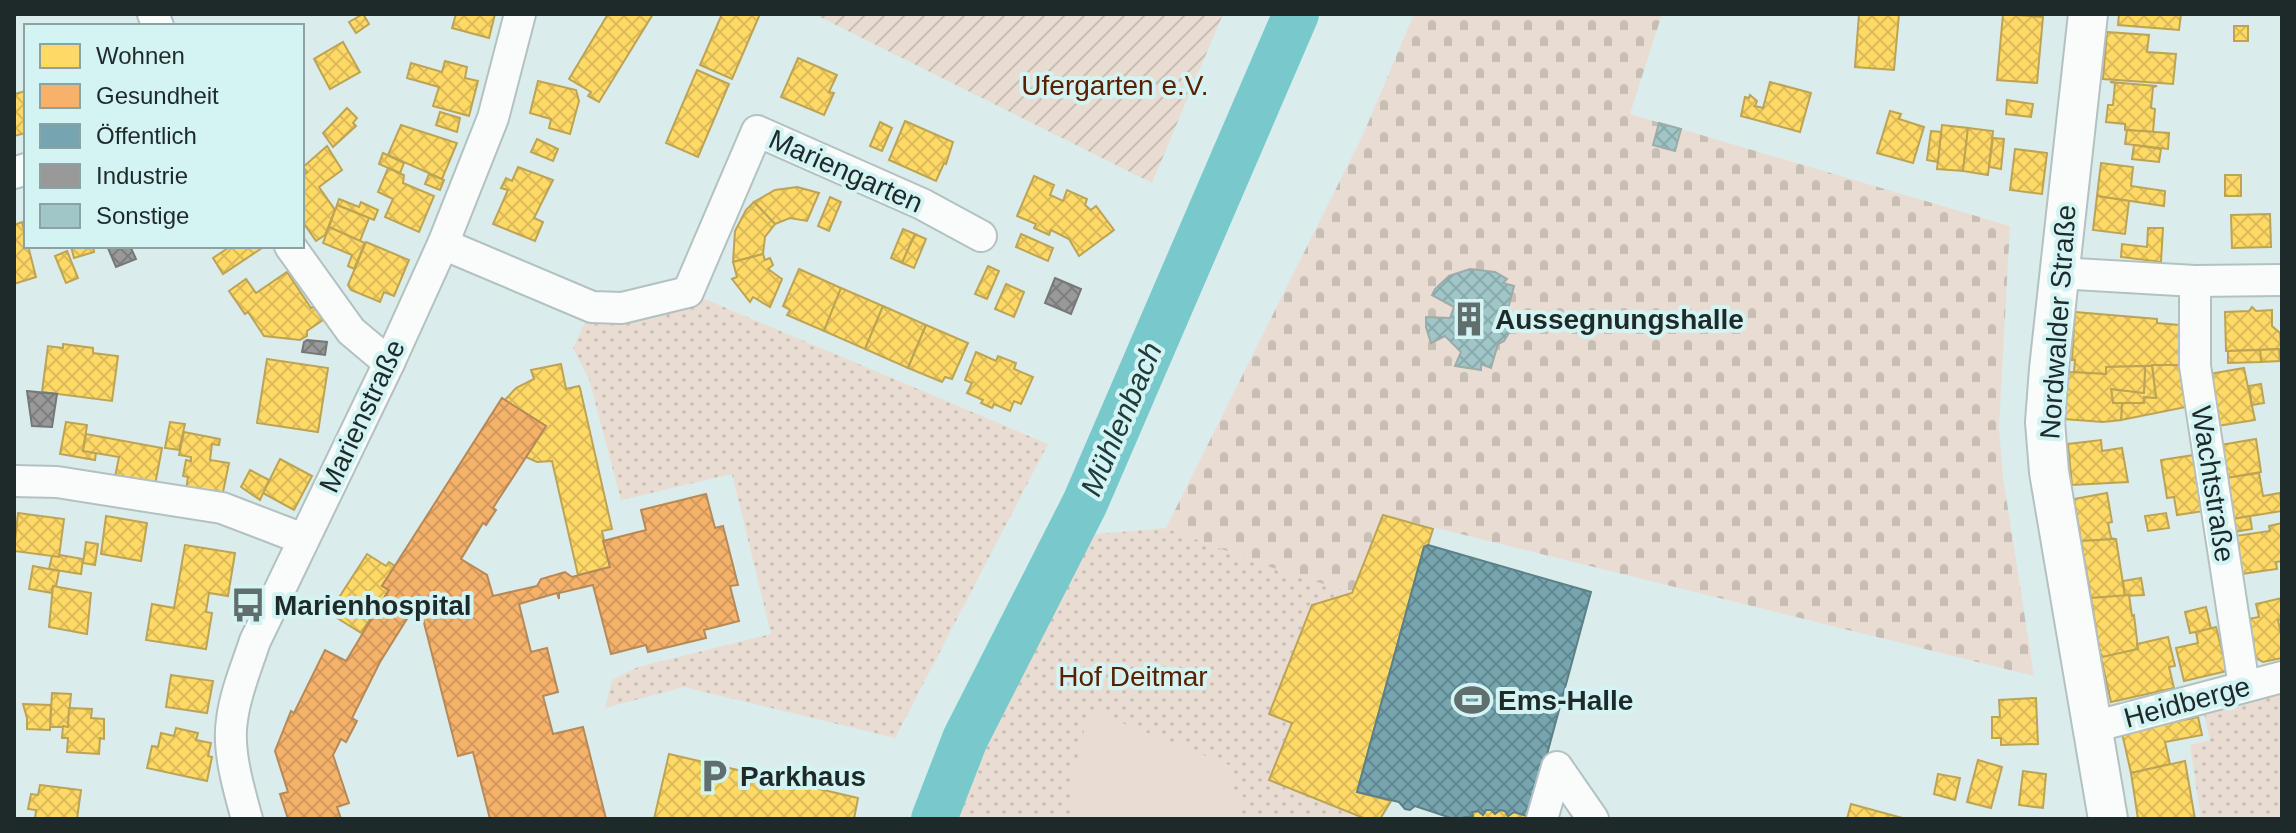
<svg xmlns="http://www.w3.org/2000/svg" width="2296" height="833" font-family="Helvetica,sans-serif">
  <defs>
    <pattern id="grass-dots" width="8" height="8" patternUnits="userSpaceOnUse" patternTransform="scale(2)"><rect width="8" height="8" fill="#e9ddd3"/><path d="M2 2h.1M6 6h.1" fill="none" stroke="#c7beb5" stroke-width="1.8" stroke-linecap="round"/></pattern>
    <pattern id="cemetery-stones" width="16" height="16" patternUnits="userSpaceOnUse" patternTransform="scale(2)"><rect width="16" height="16" fill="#e9ddd3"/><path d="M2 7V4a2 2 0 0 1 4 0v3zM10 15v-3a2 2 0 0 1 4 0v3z" fill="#c7beb5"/></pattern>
    <pattern id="garden-furrows" width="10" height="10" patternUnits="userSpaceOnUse" patternTransform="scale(2)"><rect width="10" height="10" fill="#e9ddd3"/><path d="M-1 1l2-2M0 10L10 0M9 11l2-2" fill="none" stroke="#c7beb5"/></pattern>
    <pattern id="homes-cross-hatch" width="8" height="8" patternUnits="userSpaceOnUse" patternTransform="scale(2)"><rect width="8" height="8" fill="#ffd966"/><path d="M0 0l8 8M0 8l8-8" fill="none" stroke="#daba59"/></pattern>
    <pattern id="health-cross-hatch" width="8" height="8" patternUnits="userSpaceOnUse" patternTransform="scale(2)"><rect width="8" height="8" fill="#f6b26b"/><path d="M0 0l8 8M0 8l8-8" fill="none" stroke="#d2995d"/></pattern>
    <pattern id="public-cross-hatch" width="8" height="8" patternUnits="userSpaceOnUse" patternTransform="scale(2)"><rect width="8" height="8" fill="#76a5af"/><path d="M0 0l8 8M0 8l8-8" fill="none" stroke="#60878f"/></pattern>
    <pattern id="industry-cross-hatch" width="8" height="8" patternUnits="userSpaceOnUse" patternTransform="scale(2)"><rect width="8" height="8" fill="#999"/><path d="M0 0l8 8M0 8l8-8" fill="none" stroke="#7c7d7d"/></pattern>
    <pattern id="building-cross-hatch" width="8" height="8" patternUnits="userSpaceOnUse" patternTransform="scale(2)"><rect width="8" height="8" fill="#a0c6c7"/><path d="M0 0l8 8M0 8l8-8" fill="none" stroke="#89aaab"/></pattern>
  </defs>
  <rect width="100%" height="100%" fill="#dbecec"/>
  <g fill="url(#grass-dots)">
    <path d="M688,292L1048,444L895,738L684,687L605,708L612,680L638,667L771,634L732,474L621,500L589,379L573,348L592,307Z"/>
    <path d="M1166,528L1267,566L1352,593L1312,606L1269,713L1292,723L1270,780L1366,819H919L921,807L1040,539Z"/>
    <path d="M2282,690V819H2201L2190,745L2210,740L2203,709Z"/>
  </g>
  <path fill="url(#cemetery-stones)" d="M1414,14H1662L1630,114L2010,226L1999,427L2003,477L2034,676L1384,515L1352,593L1267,566L1166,528L1363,135Z"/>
  <path fill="url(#garden-furrows)" d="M814,14H1223L1152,183Z"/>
  <path fill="#e9ddd3" d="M1089,710L1234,767L1228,789L1244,797L1236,819H1075L1072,779Z"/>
  <g fill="url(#homes-cross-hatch)" stroke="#bca454" stroke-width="2">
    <path d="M363,14L369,24L356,33L349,22Z"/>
    <path d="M456,14H495L489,38L452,28Z"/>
    <path d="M608,14H653L599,102L588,96L591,92L569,79Z"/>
    <path d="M722,14H760L732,79L700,65Z"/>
    <path d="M1859,14H1899L1894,70L1855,67Z"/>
    <path d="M2003,14L2043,17L2037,83L1997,80Z"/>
    <path d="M2119,14H2181L2179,30L2118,25Z"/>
    <rect x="2234" y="26" width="14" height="15"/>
    <path d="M2107,32L2149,35L2147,52L2176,54L2173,84L2103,79Z"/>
    <path d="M343,42L360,72L330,89L314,59Z"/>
    <path d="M798,58L837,75L829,92L834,93L824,115L781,97Z"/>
    <path d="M445,61L467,67L465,78L478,81L469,116L433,106L439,87L407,78L411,63L442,72Z"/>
    <path d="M697,70L729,84L698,157L666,143Z"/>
    <path d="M538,81L576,90L579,101L570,134L549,128L551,119L530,113Z"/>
    <path d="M1770,82L1811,93L1800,132L1741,116L1745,97L1749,98L1750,95L1757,101L1755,106L1763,108Z"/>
    <path d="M2110,82L2157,86L2153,87L2151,108L2155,109L2153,132L2125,130V124L2106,122L2108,105H2113L2115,83Z"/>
    <path d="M26,91V133L14,136V94Z"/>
    <path d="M2007,100L2033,104L2031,117L2006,114Z"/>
    <path d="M347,108L357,118L353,123L356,126L333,147L323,133Z"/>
    <path d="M1890,111L1901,114L1899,119L1924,127L1913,163L1877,153Z"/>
    <path d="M440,112L460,118L457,132L436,125Z"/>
    <path d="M905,121L953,142L946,164L944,163L936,181L889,160Z"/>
    <path d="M880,122L892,128L882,151L870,146Z"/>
    <path d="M401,125L457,143L442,179L388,155Z"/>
    <path d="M1942,125L1968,128L1963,171L1937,169Z"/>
    <path d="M1968,128L1993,131L1988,175L1963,171Z"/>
    <path d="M2127,130L2169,133L2168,149L2125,144Z"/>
    <path d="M1931,131L1941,132L1938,162L1927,160Z"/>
    <path d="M1993,138L2004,139L2001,169L1989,167Z"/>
    <path d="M537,139L558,149L553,161L531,152Z"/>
    <path d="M2134,145L2161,149L2159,162L2132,159Z"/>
    <path d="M327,146L342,170L319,187L335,210L325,235L316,241L302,221V175L307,172L303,167Z"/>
    <path d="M2015,149L2047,153L2042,194L2010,190Z"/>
    <path d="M383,153L404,163L400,173L379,164Z"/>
    <path d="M2101,163L2133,167L2131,186L2165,191L2164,206L2097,196Z"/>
    <path d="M518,167L553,180L534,218L543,222L535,241L493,224L508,190L501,188L506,178L512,181Z"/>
    <path d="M388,168L404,175L403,183L434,196L419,232L385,217L393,199L378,192Z"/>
    <path d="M429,174L444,180L440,190L425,184Z"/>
    <rect x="2225" y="175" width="16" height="21"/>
    <path d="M1034,176L1054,185L1050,195L1063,201L1067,190L1087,199L1085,205L1091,210L1096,206L1114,230L1079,256L1069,239L1051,230L1049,235L1034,228L1036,224L1017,216Z"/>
    <path d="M797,187L819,193L807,221L790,218L775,224L754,202L775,190Z"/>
    <path d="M2097,196L2129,201L2125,234L2093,230Z"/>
    <path d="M830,197L841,202L829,231L818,226Z"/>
    <path d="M339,199L359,207L361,202L378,210L374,220L337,205Z"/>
    <path d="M754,202L775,224L765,237L763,254L733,262L735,231L746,210Z"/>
    <path d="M337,205L369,218L360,241L329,227Z"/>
    <path d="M2270,214L2271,247L2232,248L2231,215Z"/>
    <path d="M22,222L36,277L14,284V225Z"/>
    <path d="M329,227L365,243L354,269L348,266L352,255L323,243Z"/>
    <path d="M2148,228H2163L2161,262L2121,257L2122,244L2147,247Z"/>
    <path d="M903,229L915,234L902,263L891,258Z"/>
    <path d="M915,234L926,239L914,268L902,263Z"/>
    <path d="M1021,234L1053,248L1048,261L1016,247Z"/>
    <path d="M366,242L409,260L394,296L384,292L380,302L351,290L348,285Z"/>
    <path d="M71,246H93L94,252L74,258Z"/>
    <path d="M227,246H265L223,274L213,258L228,248Z"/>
    <path d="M67,251L78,278L66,283L55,256Z"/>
    <path d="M763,254L765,260L770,258L773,265L768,269L782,279L770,307L753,297L750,302L732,279L737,277L733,262Z"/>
    <path d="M988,266L999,271L987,299L975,294Z"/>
    <path d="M799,269L841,288L824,331L787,315L790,310L783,306Z"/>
    <path d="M287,272L311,308L314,307L323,320L307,331V336L300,340L264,336L248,312L245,314L229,291L246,279L256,293Z"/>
    <path d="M1006,284L1024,292L1014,317L995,309Z"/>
    <path d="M841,288L883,306L865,349L824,331Z"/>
    <path d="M883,306L926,325L908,368L865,349Z"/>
    <path d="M2252,307L2256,311L2272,310V326L2280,333L2281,349L2226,351L2225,312L2249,311Z"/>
    <path d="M2075,312L2157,319V323L2179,325L2180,365L2106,367V374L2074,372L2075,360H2072Z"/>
    <path d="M926,325L968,343L952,379L945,377L942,382L908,368Z"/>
    <path d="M63,344L93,348V353L118,356L112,401L42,392L48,346L63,348Z"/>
    <path d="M2279,349L2280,361L2261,362L2260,350Z"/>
    <path d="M2260,350L2261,362L2228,363V351Z"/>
    <path d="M976,352L996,361L998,356L1016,363L1014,369L1033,377L1021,404L1014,401L1010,411L994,404L992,408L981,403L983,400L967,393L972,383L965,380Z"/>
    <path d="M267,359L328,368L318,432L257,423Z"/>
    <path d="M561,364L566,389L579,386L580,388L612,529L602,531L610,567L578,575L552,461L537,462L526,457L546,426L501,398L505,400L516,388L534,379L531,370Z"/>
    <path d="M2152,365H2180L2186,407L2121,420L2122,403H2144V397L2156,398Z"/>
    <path d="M2145,366H2152L2156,398L2144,397V403H2113L2111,389L2144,393Z"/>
    <path d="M2145,366L2144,393L2111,389L2113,403H2122L2121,420L2103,422L2064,419L2068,372L2106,374V367Z"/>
    <path d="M2244,368L2255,420L2217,426L2209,374Z"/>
    <path d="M2261,384L2264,403L2252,405L2249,386Z"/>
    <path d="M66,422L87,425L83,451L96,453L95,460L60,454Z"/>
    <path d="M170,422L185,424L179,450L165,448Z"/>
    <path d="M184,432L220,439L219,445L212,444L210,460L229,463L222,497L186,490L188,477L183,476L186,460L191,461V457L179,455Z"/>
    <path d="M86,434L162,448L155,485L115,477L119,457L83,451Z"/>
    <path d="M2256,439L2261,472L2226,478L2220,445Z"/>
    <path d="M2101,440L2102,451L2122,448L2128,482L2072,485L2068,444Z"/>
    <path d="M2194,455L2204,511L2177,515L2174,497L2167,498L2161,460Z"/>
    <path d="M280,459L312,476L294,510L263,493Z"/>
    <path d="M250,470L269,480L260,500L241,487Z"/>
    <path d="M2259,473L2263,496L2280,493L2282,511L2232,519L2226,478Z"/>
    <path d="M2107,493L2112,522L2108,523L2111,538L2115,539L2081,541L2074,499Z"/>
    <path d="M18,513L64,519L59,557L14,551Z"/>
    <path d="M2166,513L2169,528L2148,531L2145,516Z"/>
    <path d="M1383,515L1433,529L1428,545L1424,547L1357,792L1391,801L1380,819H1366L1269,780L1292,723L1269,714L1312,605L1352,593Z"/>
    <path d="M106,516L147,523L141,561L101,554Z"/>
    <path d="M2250,516L2252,529L2234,532L2233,519Z"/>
    <path d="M2282,523V561L2276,562L2277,569L2241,574L2235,536L2270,531L2269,526Z"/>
    <path d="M2116,539L2125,596L2091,598L2081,541Z"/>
    <path d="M86,542L98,544L95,565L83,563Z"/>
    <path d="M185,545L235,553L228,596L209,593L206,612L212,613L206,649L146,640L152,604L174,608Z"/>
    <path d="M367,554L386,566L389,562L395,566L382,586L389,590L361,633L329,613Z"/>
    <path d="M60,555L83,559L81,574L49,569L52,556L59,557Z"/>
    <path d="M33,566L59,571L56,587L53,586L52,593L29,589Z"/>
    <path d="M2141,578L2144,595L2125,596L2123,581Z"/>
    <path d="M53,586L91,593L87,634L49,627Z"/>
    <path d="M2129,595L2132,616L2134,615L2138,649L2103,657L2100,653L2091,598Z"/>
    <path d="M2282,598V619L2278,620L2282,639V658L2263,662L2256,658L2248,619L2259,617L2256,604Z"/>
    <path d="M2206,607L2211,629L2190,633L2185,612Z"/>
    <path d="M2216,627L2227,671L2184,681L2176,648L2198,643L2196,632Z"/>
    <path d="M2168,637L2175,666L2169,667L2174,688L2111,702L2100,653L2103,657L2138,649L2137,644Z"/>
    <path d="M171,675L213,681L207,713L166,707Z"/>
    <path d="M52,693L71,694L68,727H50Z"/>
    <path d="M2036,698L2038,744L2001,745V738H1992V717H2000L1999,700Z"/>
    <path d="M23,704L51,705L50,730L27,729V718Z"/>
    <path d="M69,708L92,709L91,718L104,719V739L100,738L99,754L67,752L68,738H62L63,726L68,727Z"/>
    <path d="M2198,717L2202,735L2165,742L2170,764L2131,773L2122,733Z"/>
    <path d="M176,728L198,733L196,740L211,743L208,756L212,757L207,781L147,768L152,746L158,747L161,733L174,736Z"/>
    <path d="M669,754L858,798L854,819H654Z"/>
    <path d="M1978,760L2002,767L1991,808L1967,802Z"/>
    <path d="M2185,761L2195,819H2138L2131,773Z"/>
    <path d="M2023,771L2046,774L2043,808L2019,805Z"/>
    <path d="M1938,774L1960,778L1955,800L1934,794Z"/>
    <path d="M40,785L81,790L77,819H35L36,810L28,809L31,794L38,795Z"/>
    <path d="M1851,804L1906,819H1847Z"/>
    <path d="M1486,810H1491L1495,814L1500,810L1505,811L1508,816L1514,812L1530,817V819H1464L1473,816L1472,812L1478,811L1483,815Z"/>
  </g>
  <path fill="url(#health-cross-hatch)" stroke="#b58958" stroke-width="2" d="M502,398L546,426L493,508L496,510L486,525L483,523L461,559L487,575L493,596L537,586L541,579L565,572L572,577L610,567L603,541L646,530L641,510L706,494L715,528L723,526L738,585L730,586L739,621L704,630L706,638L648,652L646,645L611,654L593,585L559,593V599L557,593L519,604L531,652L547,648L558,692L543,696L553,734L583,727L606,819H490L473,752L458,756L422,615L424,612L415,606L380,662L352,718L357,721L346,742L341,739L333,755L349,803L337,807L341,819H288L280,794L288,792L275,751L291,711L294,713L325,650L346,661L389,590L382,586Z"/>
  <path fill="url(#public-cross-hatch)" stroke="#5c8087" stroke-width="2" d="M1428,545L1591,592L1530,817L1514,812L1508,816L1505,811L1500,810L1495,814L1491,810H1486L1483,815L1478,811L1472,812L1473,816L1454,819L1415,806L1410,810L1405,809L1399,802L1357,792L1424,547Z"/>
  <g fill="url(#industry-cross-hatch)" stroke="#747878" stroke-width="2">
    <path d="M114,246H130L136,259L116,267L108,248Z"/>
    <path d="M1055,278L1081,289L1071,314L1045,303Z"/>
    <path d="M307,340L327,342L325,355L302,352L304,342Z"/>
    <path d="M27,391L57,394L52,427L32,426Z"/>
  </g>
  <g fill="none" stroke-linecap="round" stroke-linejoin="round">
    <path stroke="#77c9cc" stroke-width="46" d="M934,819L965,739L1085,503L1296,14"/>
  </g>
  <g fill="url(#building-cross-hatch)" stroke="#9dabab" stroke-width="2">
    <path d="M1659,123L1681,129L1675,151L1653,145Z"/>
    <path d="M1470,269L1495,272L1507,279L1503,283L1514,286L1508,309L1511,310L1512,316L1509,333L1504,341L1498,344L1491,368L1481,364V370L1455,366L1461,352L1445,336L1431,343L1426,327V317L1450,318L1454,307L1432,295L1435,289L1449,276Z"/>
  </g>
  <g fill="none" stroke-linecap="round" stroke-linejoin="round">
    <g stroke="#b3c1c1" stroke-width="34">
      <g id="minor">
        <path d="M153,14L158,26"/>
        <path d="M14,173L26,169"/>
        <path d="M443,244L592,307L622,308L688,292L757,131L922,204L981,236"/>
        <path d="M290,246L351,331L389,363"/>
        <path d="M2058,273L2195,281L2282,280"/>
        <path d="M2195,281V366L2244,686"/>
        <path d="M14,481L57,482L222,508L303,539"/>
        <path d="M2093,727L2282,677"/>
        <path d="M247,819C239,790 227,750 232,720C235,693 247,666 255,641L389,363L443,244L493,118L520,14"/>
        <path d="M1542,819L1557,767L1593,819"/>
      </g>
    </g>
    <g stroke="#b3c1c1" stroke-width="42">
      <path id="major" d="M2088,14L2049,369L2045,422L2049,472L2108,819"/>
    </g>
    <use href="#minor" stroke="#fafcfc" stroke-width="30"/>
    <use href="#major" stroke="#fafcfc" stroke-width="38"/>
  </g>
  <defs>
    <g id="building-bare" transform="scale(2.76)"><path d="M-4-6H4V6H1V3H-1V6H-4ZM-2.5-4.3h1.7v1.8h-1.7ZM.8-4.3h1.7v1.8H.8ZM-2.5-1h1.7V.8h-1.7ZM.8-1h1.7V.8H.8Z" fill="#606e6e" stroke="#d4f3f3" stroke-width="2.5" paint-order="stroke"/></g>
    <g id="bus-bare" transform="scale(2.76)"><path d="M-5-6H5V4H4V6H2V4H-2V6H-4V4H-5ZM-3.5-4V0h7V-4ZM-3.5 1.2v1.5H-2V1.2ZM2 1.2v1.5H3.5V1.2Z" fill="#606e6e" stroke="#d4f3f3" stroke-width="2.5" paint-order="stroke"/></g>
    <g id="stadium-bare" transform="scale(2.76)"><path d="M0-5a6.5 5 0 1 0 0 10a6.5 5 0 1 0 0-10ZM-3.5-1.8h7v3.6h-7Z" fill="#606e6e" stroke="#d4f3f3" stroke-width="2.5" paint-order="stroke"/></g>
    <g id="parking-bare" transform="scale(2.76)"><path d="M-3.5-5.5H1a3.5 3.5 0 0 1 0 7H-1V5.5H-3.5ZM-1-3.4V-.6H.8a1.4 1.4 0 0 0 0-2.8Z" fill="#606e6e" stroke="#d4f3f3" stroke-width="2.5" paint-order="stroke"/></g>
  </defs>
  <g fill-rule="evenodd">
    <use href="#building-bare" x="1469" y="319"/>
    <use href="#bus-bare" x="248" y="605"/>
    <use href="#stadium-bare" x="1472" y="700"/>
    <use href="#parking-bare" x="714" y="776"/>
  </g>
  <g text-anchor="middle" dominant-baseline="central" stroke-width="8" stroke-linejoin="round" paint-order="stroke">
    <g font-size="28" fill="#592100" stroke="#d4f3f3">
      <text x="1115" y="85">Ufergarten e.V.</text>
      <text x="1133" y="676">Hof Deitmar</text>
    </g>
    <g font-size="28" fill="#1e2a2a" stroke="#d4f3f3">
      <text transform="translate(846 171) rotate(24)">Mariengarten</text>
      <text transform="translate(2058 322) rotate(-86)">Nordwalder Straße</text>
      <text transform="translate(362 416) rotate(-65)">Marienstraße</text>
      <text transform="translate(2213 484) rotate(81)">Wachtstraße</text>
      <text transform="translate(2187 702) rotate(-15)">Heidberge</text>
    </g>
    <g font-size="28" font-weight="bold" fill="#1e2a2a" stroke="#d4f3f3" text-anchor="start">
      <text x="1495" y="319">Aussegnungshalle</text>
      <text x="274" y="605">Marienhospital</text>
      <text x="1498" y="700">Ems-Halle</text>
      <text x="740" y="776">Parkhaus</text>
    </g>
    <g font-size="30" font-style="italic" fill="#213a3a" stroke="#d4f3f3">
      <text transform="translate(1121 419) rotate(-67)">Mühlenbach</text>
    </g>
  </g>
  <rect width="2296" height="833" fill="none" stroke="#1e2a2a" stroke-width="32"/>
  <rect x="24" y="24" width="280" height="224" fill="#d4f3f3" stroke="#8ba3a3" stroke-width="2"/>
  <rect x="40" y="44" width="40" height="24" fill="#ffd966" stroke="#8ba3a3" stroke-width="2"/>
  <text x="96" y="64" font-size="24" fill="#1e2a2a">Wohnen</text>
  <rect x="40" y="84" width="40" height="24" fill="#f6b26b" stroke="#8ba3a3" stroke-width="2"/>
  <text x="96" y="104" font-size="24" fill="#1e2a2a">Gesundheit</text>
  <rect x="40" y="124" width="40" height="24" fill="#76a5af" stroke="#8ba3a3" stroke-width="2"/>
  <text x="96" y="144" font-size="24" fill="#1e2a2a">Öffentlich</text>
  <rect x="40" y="164" width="40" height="24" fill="#999999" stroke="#8ba3a3" stroke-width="2"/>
  <text x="96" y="184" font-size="24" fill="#1e2a2a">Industrie</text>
  <rect x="40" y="204" width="40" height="24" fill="#a0c6c7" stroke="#8ba3a3" stroke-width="2"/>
  <text x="96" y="224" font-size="24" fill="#1e2a2a">Sonstige</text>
</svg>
